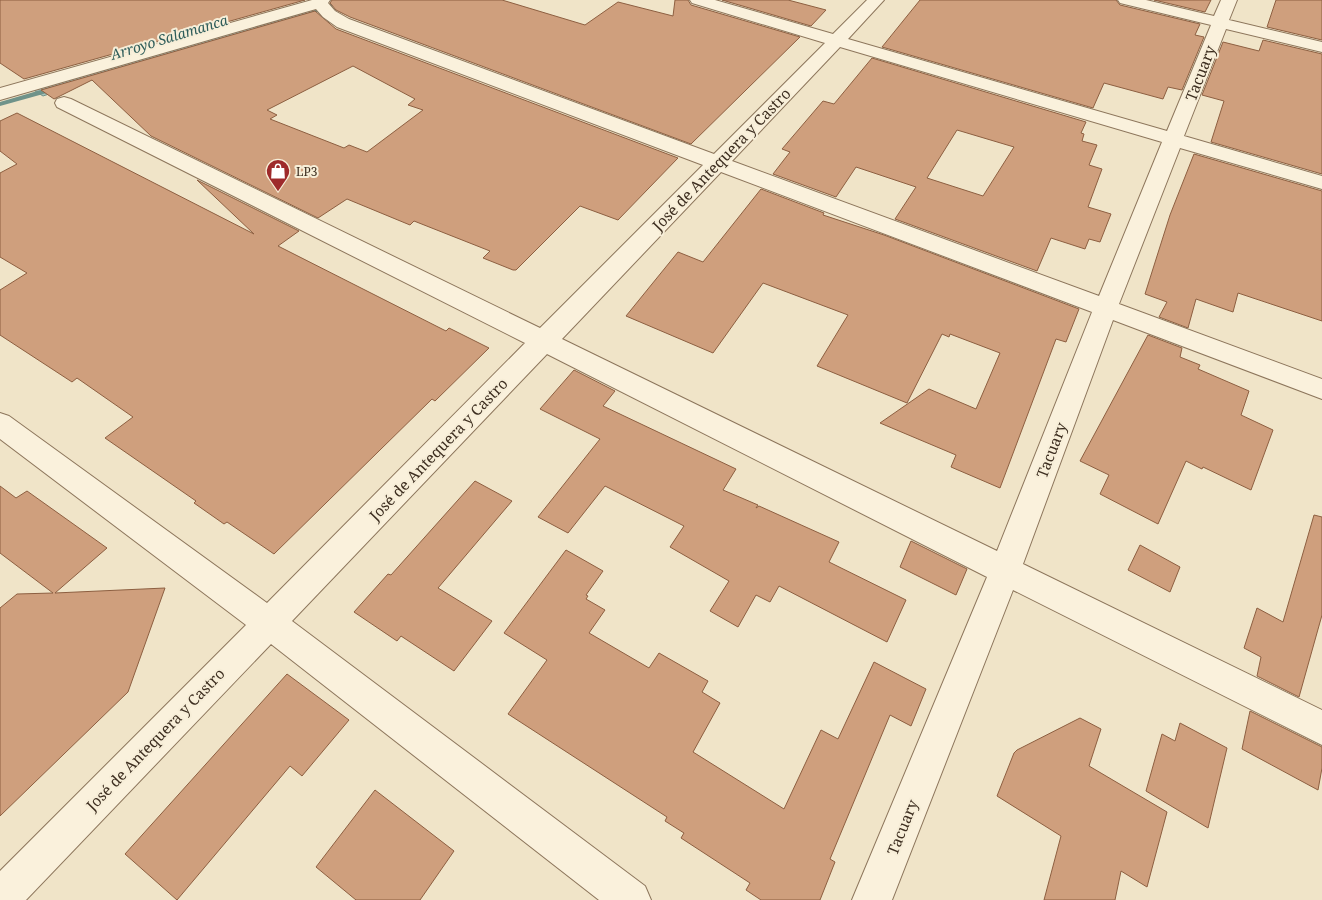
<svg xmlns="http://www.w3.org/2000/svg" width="1322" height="900" font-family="'Noto Serif',serif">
  <rect width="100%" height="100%" fill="#f0e4c8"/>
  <path fill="#a9c4bc" stroke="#6f938a" d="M304,10L307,15L127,68L43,96L32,89Z"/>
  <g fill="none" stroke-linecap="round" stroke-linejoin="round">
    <g fill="#6f938a" fill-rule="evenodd">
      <path d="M341,0H350L304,17L299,16Z"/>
      <path d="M51,87H54V91L0,106V102Z"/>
    </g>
  </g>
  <g fill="#cf9f7d" stroke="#8d5f41" fill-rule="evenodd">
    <path d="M0,0H305L24,79L0,63Z"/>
    <path d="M332,0H502L585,25L618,2L673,16L675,0H688L691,5L800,37L691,144L350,17L336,10L330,3Z"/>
    <path d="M722,0H788L826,10L811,26Z"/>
    <path d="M920,0H1116L1120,5L1200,24L1195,35L1204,37L1182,90L1168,87L1163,99L1104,83L1093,108L882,47Z"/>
    <path d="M1154,0H1211L1205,12Z"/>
    <path d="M1276,0H1322V40L1267,27Z"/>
    <path d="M315,11L336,29L678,158L618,220L580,206L516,270H513L483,258L490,251L414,221L410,225L347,199L318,218L151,136L92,80L54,99L41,90ZM353,66L415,99L408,105L423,110L367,152L349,145L344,148L270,119L277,115L267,110Z"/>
    <path d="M1263,40L1322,54V174L1211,142L1224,101L1202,95L1223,42L1259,51Z"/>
    <path d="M872,58L1086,122L1081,133L1084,134L1082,141L1097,145L1089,165L1102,169L1088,207L1111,214L1100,242L1089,239L1085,249L1051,238L1037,271L895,219L916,187L856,167L836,197L773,174L790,152L782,149L823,101L834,104ZM957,130L1014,147L983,196L927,178Z"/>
    <path d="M17,113L254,234L197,180L299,231L278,246L446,331L449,328L489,348L435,401L432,399L274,554L227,522L224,524L194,503L196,501L105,438L133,417L77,378L72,382L0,335V290L27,273L0,257V173L17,164L0,151V121Z"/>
    <path d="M1194,154L1322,191V321L1238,293L1233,312L1196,299L1188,328L1159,317L1167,302L1145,294L1170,215Z"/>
    <path d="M761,189L824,213L823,215L884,235L1079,309L1066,342L1056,339L1000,488L951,467L956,455L880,423L929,389L976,409L1000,353L950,334L949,337L942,334L907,403L817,366L848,315L763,283L713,353L626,316L678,252L703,262Z"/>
    <path d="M1148,335L1182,348L1180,357L1200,365L1198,369L1249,391L1241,415L1273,430L1251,490L1203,467L1202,469L1186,461L1158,524L1100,494L1109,475L1080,461Z"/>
    <path d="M574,370L615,391L603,406L736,469L723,490L758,505L756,508L759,506L839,542L829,562L906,600L887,642L779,586L770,602L756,595L738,627L710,611L729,581L670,547L684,526L605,486L568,533L538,517L600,439L540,409Z"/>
    <path d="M475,481L512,501L438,588L492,621L454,671L401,636L397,641L354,612L388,574L391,575Z"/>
    <path d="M0,486L16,498L27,491L107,548L55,593L165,588L128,692L0,816V608L17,594L53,593L0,553Z"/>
    <path d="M1314,515L1322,517V615L1299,697L1257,676L1261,657L1244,648L1257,608L1283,622Z"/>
    <path d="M911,541L967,569L956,595L900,567Z"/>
    <path d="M1140,545L1180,567L1170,592L1128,570Z"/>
    <path d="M566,550L603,571L586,595L588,596L586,599L605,610L589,633L649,668L659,653L708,681L702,692L720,703L693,752L784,809L821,730L838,739L874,662L926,689L911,726L890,715L830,859L835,862L820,900H761L746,890L750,883L681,838L684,833L665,821L667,817L508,714L547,660L504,633Z"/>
    <path d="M287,674L349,720L302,776L290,766L177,900L125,854Z"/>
    <path d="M1250,711L1322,747V768L1318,790L1242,749Z"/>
    <path d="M1080,718L1101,729L1089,766L1167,812L1147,887L1121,871L1115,900H1044L1061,836L997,796L1014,753L1017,750Z"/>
    <path d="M1180,723L1227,748L1208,828L1146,791L1162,734L1175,741Z"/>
    <path d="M375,790L454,851L420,900H356L316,867Z"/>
  </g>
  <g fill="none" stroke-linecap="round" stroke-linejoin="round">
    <g stroke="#8d765c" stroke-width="2">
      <path id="street" d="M312,0H330L328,3L335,11L349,19L714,154L825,43L692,3L690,0H715L833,34L867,0H884L848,39L1167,131L1211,25L1120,3L1118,0H1146L1214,16L1221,0H1237L1229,20L1322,42V52L1226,29L1184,136L1322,176V189L1180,148L1119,304L1322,379V399L1113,320L1023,564L1322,710V745L1013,590L892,900H852L987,577L547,354L292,621L645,886L651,900H599L271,644L26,900H0V871L246,625L0,439V413L9,416L267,603L525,343L57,107L55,103L57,99L64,97L71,99L540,328L703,165L337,27L323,17L316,9L0,100V88ZM840,47L1162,142L1099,296L732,161ZM721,172L1092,312L997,551L562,339Z"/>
    </g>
    <use href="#street" fill="#faf1dc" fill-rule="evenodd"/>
  </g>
  <defs>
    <g id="shop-pin" transform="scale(1.25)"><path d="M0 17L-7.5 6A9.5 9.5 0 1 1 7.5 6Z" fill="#9e2a2b" stroke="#f7eed8"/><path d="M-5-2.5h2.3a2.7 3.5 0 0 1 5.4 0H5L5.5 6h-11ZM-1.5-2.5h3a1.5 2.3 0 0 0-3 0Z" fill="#fff"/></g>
  </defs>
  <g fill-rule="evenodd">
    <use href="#shop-pin" x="278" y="171"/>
  </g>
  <g text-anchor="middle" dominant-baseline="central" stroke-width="4" stroke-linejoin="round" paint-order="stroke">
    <g font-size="12" fill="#3d2e20" stroke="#f7eed8" text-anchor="start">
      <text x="296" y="171">LP3</text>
    </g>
    <g font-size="14" font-style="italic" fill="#2f5d5a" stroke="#f7eed8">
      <text transform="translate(169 37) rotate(-17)">Arroyo Salamanca</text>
    </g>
    <g font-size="15" fill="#3d2e20" stroke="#f7eed8">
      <text transform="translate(1200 73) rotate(-69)">Tacuary</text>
      <text transform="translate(721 159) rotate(-46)">José de Antequera y Castro</text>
      <text transform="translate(438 449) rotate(-46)">José de Antequera y Castro</text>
      <text transform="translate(1051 450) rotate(-69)">Tacuary</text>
      <text transform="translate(155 739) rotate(-46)">José de Antequera y Castro</text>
      <text transform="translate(902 827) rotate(-68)">Tacuary</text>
    </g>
  </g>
</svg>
